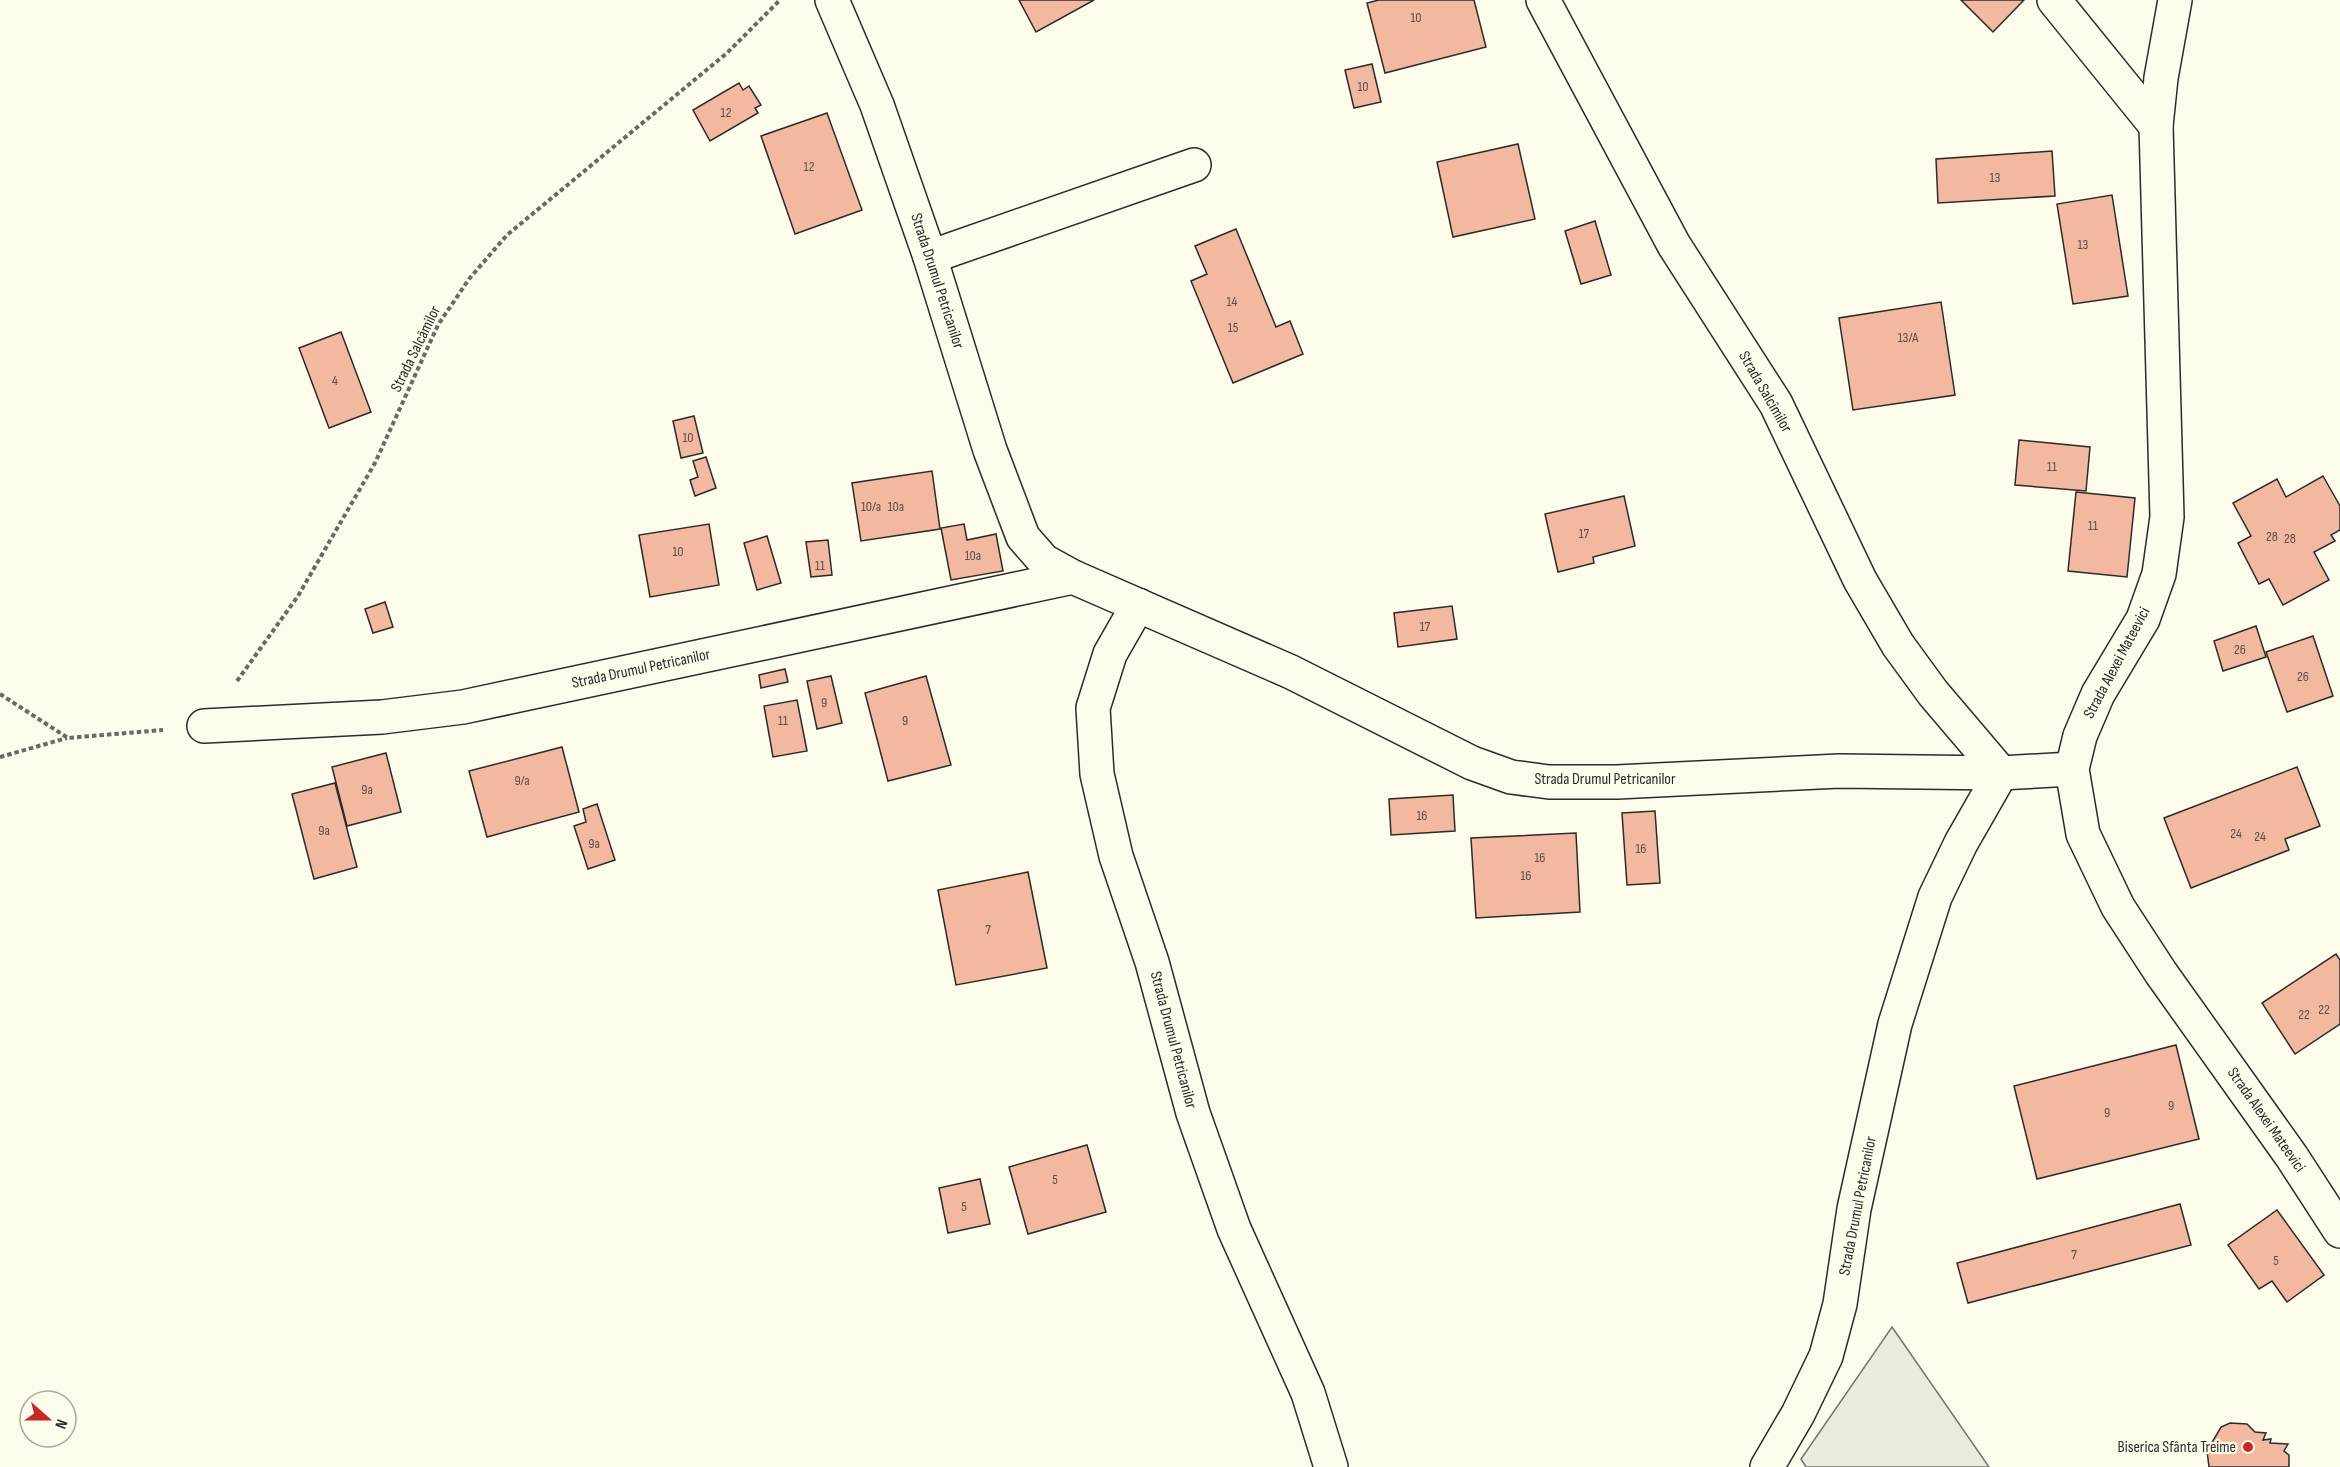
<svg xmlns="http://www.w3.org/2000/svg" width="2340" height="1467" font-family="'Sofia Sans Condensed',sans-serif">
  <rect width="100%" height="100%" fill="#fdfbea"/>
  <path fill="#ecebdb" stroke="#74746e" stroke-width="1.5" d="M1892,1327L1989,1467H1806L1801,1459Z"/>
  <g fill="#f2b8a0" stroke="#2b2b2b" stroke-width="1.5">
    <path d="M1019,0H1094L1036,32Z"/>
    <path d="M1379,0H1474L1486,47L1385,73L1367,3Z"/>
    <path d="M1961,0H2024L1993,32Z"/>
    <path d="M1372,64L1381,102L1354,108L1345,70Z"/>
    <path d="M739,83L743,90L749,86L761,105L755,108L758,113L710,141L693,110Z"/>
    <path d="M827,113L862,210L795,234L761,136Z"/>
    <path d="M1518,144L1535,219L1453,237L1437,162Z"/>
    <path d="M2052,151L2055,196L1938,203L1936,159Z"/>
    <path d="M2112,195L2128,296L2073,304L2057,204Z"/>
    <path d="M1595,221L1611,275L1581,284L1565,231Z"/>
    <path d="M1236,229L1276,327L1290,321L1303,354L1233,383L1191,281L1207,274L1195,246Z"/>
    <path d="M1941,302L1955,395L1853,410L1839,318Z"/>
    <path d="M341,332L371,412L329,428L299,348Z"/>
    <path d="M694,416L703,453L681,458L673,421Z"/>
    <path d="M2019,440L2090,447L2086,491L2015,485Z"/>
    <path d="M706,457L716,488L695,496L690,480L698,477L693,461Z"/>
    <path d="M932,471L940,529L861,541L852,483Z"/>
    <path d="M2323,476L2340,506V530L2331,535L2335,541L2314,552L2329,580L2283,605L2269,579L2259,584L2238,543L2251,536L2233,503L2277,479L2286,497Z"/>
    <path d="M2076,492L2135,498L2127,577L2068,571Z"/>
    <path d="M1624,496L1635,546L1593,557L1594,563L1558,572L1545,514Z"/>
    <path d="M709,524L719,585L650,597L639,535Z"/>
    <path d="M964,524L967,540L996,534L1003,571L951,580L941,528Z"/>
    <path d="M767,536L781,583L757,590L744,543Z"/>
    <path d="M828,540L832,575L811,577L806,542Z"/>
    <path d="M385,602L393,627L373,633L365,609Z"/>
    <path d="M1452,606L1457,639L1398,647L1394,613Z"/>
    <path d="M2256,626L2266,657L2223,671L2214,641Z"/>
    <path d="M2313,636L2333,696L2287,712L2266,652Z"/>
    <path d="M785,669L788,682L761,688L759,675Z"/>
    <path d="M831,676L842,723L817,729L807,681Z"/>
    <path d="M926,676L951,765L888,781L865,693Z"/>
    <path d="M797,700L807,751L773,757L764,706Z"/>
    <path d="M562,747L579,812L487,837L469,771Z"/>
    <path d="M386,753L401,812L347,826L332,767Z"/>
    <path d="M2297,767L2320,826L2285,839L2289,850L2191,888L2164,818Z"/>
    <path d="M335,783L357,867L314,879L292,794Z"/>
    <path d="M1453,795L1455,831L1391,835L1389,799Z"/>
    <path d="M597,804L615,860L588,869L574,826L586,822L583,809Z"/>
    <path d="M1655,811L1660,883L1627,885L1622,813Z"/>
    <path d="M1576,833L1580,912L1476,918L1471,838Z"/>
    <path d="M1028,872L1047,968L956,985L938,890Z"/>
    <path d="M2336,954L2340,960V1024L2295,1054L2262,1003Z"/>
    <path d="M2176,1045L2199,1139L2037,1179L2014,1086Z"/>
    <path d="M1087,1145L1106,1212L1028,1234L1009,1167Z"/>
    <path d="M980,1179L990,1224L948,1233L939,1188Z"/>
    <path d="M2180,1204L2191,1245L1968,1303L1957,1263Z"/>
    <path d="M2277,1210L2324,1275L2287,1302L2272,1281L2259,1289L2228,1245Z"/>
    <path d="M2230,1423L2247,1424L2255,1432L2266,1433L2263,1440L2271,1439L2270,1443L2288,1444L2284,1451L2289,1455V1467H2209L2207,1451L2221,1427Z"/>
  </g>
  <g fill="none" stroke-linecap="round" stroke-linejoin="round">
    <g stroke="#2b2b2b" stroke-width="36">
      <g id="minor">
        <path d="M832,0L877,105L930,257L990,450L1023,537L1044,561L1073,577L1291,672L1472,763L1511,777L1549,782H1617L1839,771L2001,773L2072,769"/>
        <path d="M1543,0L1674,245L1776,404L1860,580L1898,645L1933,693L2001,773L1961,843L1935,897L1895,1024L1854,1209L1840,1304L1826,1356L1798,1414L1767,1467"/>
        <path d="M2054,0L2156,126"/>
        <path d="M2175,0L2161,78L2156,126L2167,517L2159,574L2143,619L2098,694L2080,736L2072,769L2083,834L2118,907L2161,973L2292,1157L2340,1231"/>
        <path d="M930,257L1194,165"/>
        <path d="M1138,605L1110,654L1093,708L1097,774L1116,856L1152,962L1193,1113L1234,1229L1308,1393L1331,1467"/>
        <path d="M204,726L382,717L463,707L1073,577"/>
      </g>
    </g>
    <g stroke="#6a6964" stroke-width="4" stroke-dasharray="4.5 3" stroke-linecap="butt">
      <path d="M237,681L298,596L375,463L438,325L469,279L507,235L727,53L780,0"/>
      <path d="M0,694L68,738L163,730"/>
      <path d="M0,757L67,738"/>
    </g>
    <use href="#minor" stroke="#fdfbea" stroke-width="33"/>
  </g>
  <circle fill="#c62828" stroke="#fdfbea" stroke-width="2" cx="2248" cy="1447" r="6"/>
  <g text-anchor="middle" dominant-baseline="central" stroke-width="4.5" stroke-linejoin="round" paint-order="stroke">
    <g font-size="14" fill="#5d4e48">
      <text x="1416" y="17">10</text>
      <text x="1363" y="86">10</text>
      <text x="726" y="112">12</text>
      <text x="809" y="166">12</text>
      <text x="1995" y="177">13</text>
      <text x="2083" y="244">13</text>
      <text x="1232" y="301">14</text>
      <text x="1233" y="327">15</text>
      <text x="1908" y="337">13/A</text>
      <text x="335" y="380">4</text>
      <text x="688" y="437">10</text>
      <text x="2052" y="466">11</text>
      <text x="871" y="506">10/a</text>
      <text x="896" y="506">10a</text>
      <text x="2093" y="525">11</text>
      <text x="1584" y="533">17</text>
      <text x="2272" y="536">28</text>
      <text x="2290" y="538">28</text>
      <text x="678" y="551">10</text>
      <text x="973" y="555">10a</text>
      <text x="820" y="565">11</text>
      <text x="1425" y="626">17</text>
      <text x="2240" y="649">26</text>
      <text x="2303" y="676">26</text>
      <text x="824" y="702">9</text>
      <text x="783" y="720">11</text>
      <text x="905" y="720">9</text>
      <text x="522" y="780">9/a</text>
      <text x="367" y="789">9a</text>
      <text x="1422" y="815">16</text>
      <text x="324" y="830">9a</text>
      <text x="2236" y="833">24</text>
      <text x="2260" y="836">24</text>
      <text x="594" y="843">9a</text>
      <text x="1641" y="848">16</text>
      <text x="1540" y="857">16</text>
      <text x="1526" y="875">16</text>
      <text x="988" y="929">7</text>
      <text x="2324" y="1009">22</text>
      <text x="2304" y="1014">22</text>
      <text x="2171" y="1105">9</text>
      <text x="2107" y="1112">9</text>
      <text x="1055" y="1179">5</text>
      <text x="964" y="1206">5</text>
      <text x="2074" y="1254">7</text>
      <text x="2276" y="1260">5</text>
    </g>
    <g font-size="16" fill="#2b2b2b" stroke="#fdfbea">
      <text transform="translate(937 281) rotate(72)">Strada Drumul Petricanilor</text>
      <text transform="translate(416 349) rotate(-64)">Strada Salcâmilor</text>
      <text transform="translate(1765 392) rotate(60)">Strada Salcîmilor</text>
      <text transform="translate(2117 663) rotate(-62)">Strada Alexei Mateevici</text>
      <text transform="translate(641 669) rotate(-12)">Strada Drumul Petricanilor</text>
      <text x="1605" y="779">Strada Drumul Petricanilor</text>
      <text transform="translate(1173 1040) rotate(75)">Strada Drumul Petricanilor</text>
      <text transform="translate(2266 1120) rotate(55)">Strada Alexei Mateevici</text>
      <text transform="translate(1858 1206) rotate(-79)">Strada Drumul Petricanilor</text>
    </g>
    <g font-size="16" fill="#2b2b2b" stroke="#fdfbea" text-anchor="end">
      <text x="2236" y="1447">Biserica Sfânta Treime</text>
    </g>
  </g>
  <g transform="translate(48 1419) rotate(111)"><circle r="28" fill="#fdfbea" stroke="#a9a89e" stroke-width="1.5"/>
  <path d="M0-4.5L10 22L0 15L-10 22Z" fill="#c62828"/>
  <text y="-9" font-size="16" font-weight="bold" text-anchor="middle" fill="#2b2b2b">N</text>
  </g>
</svg>
